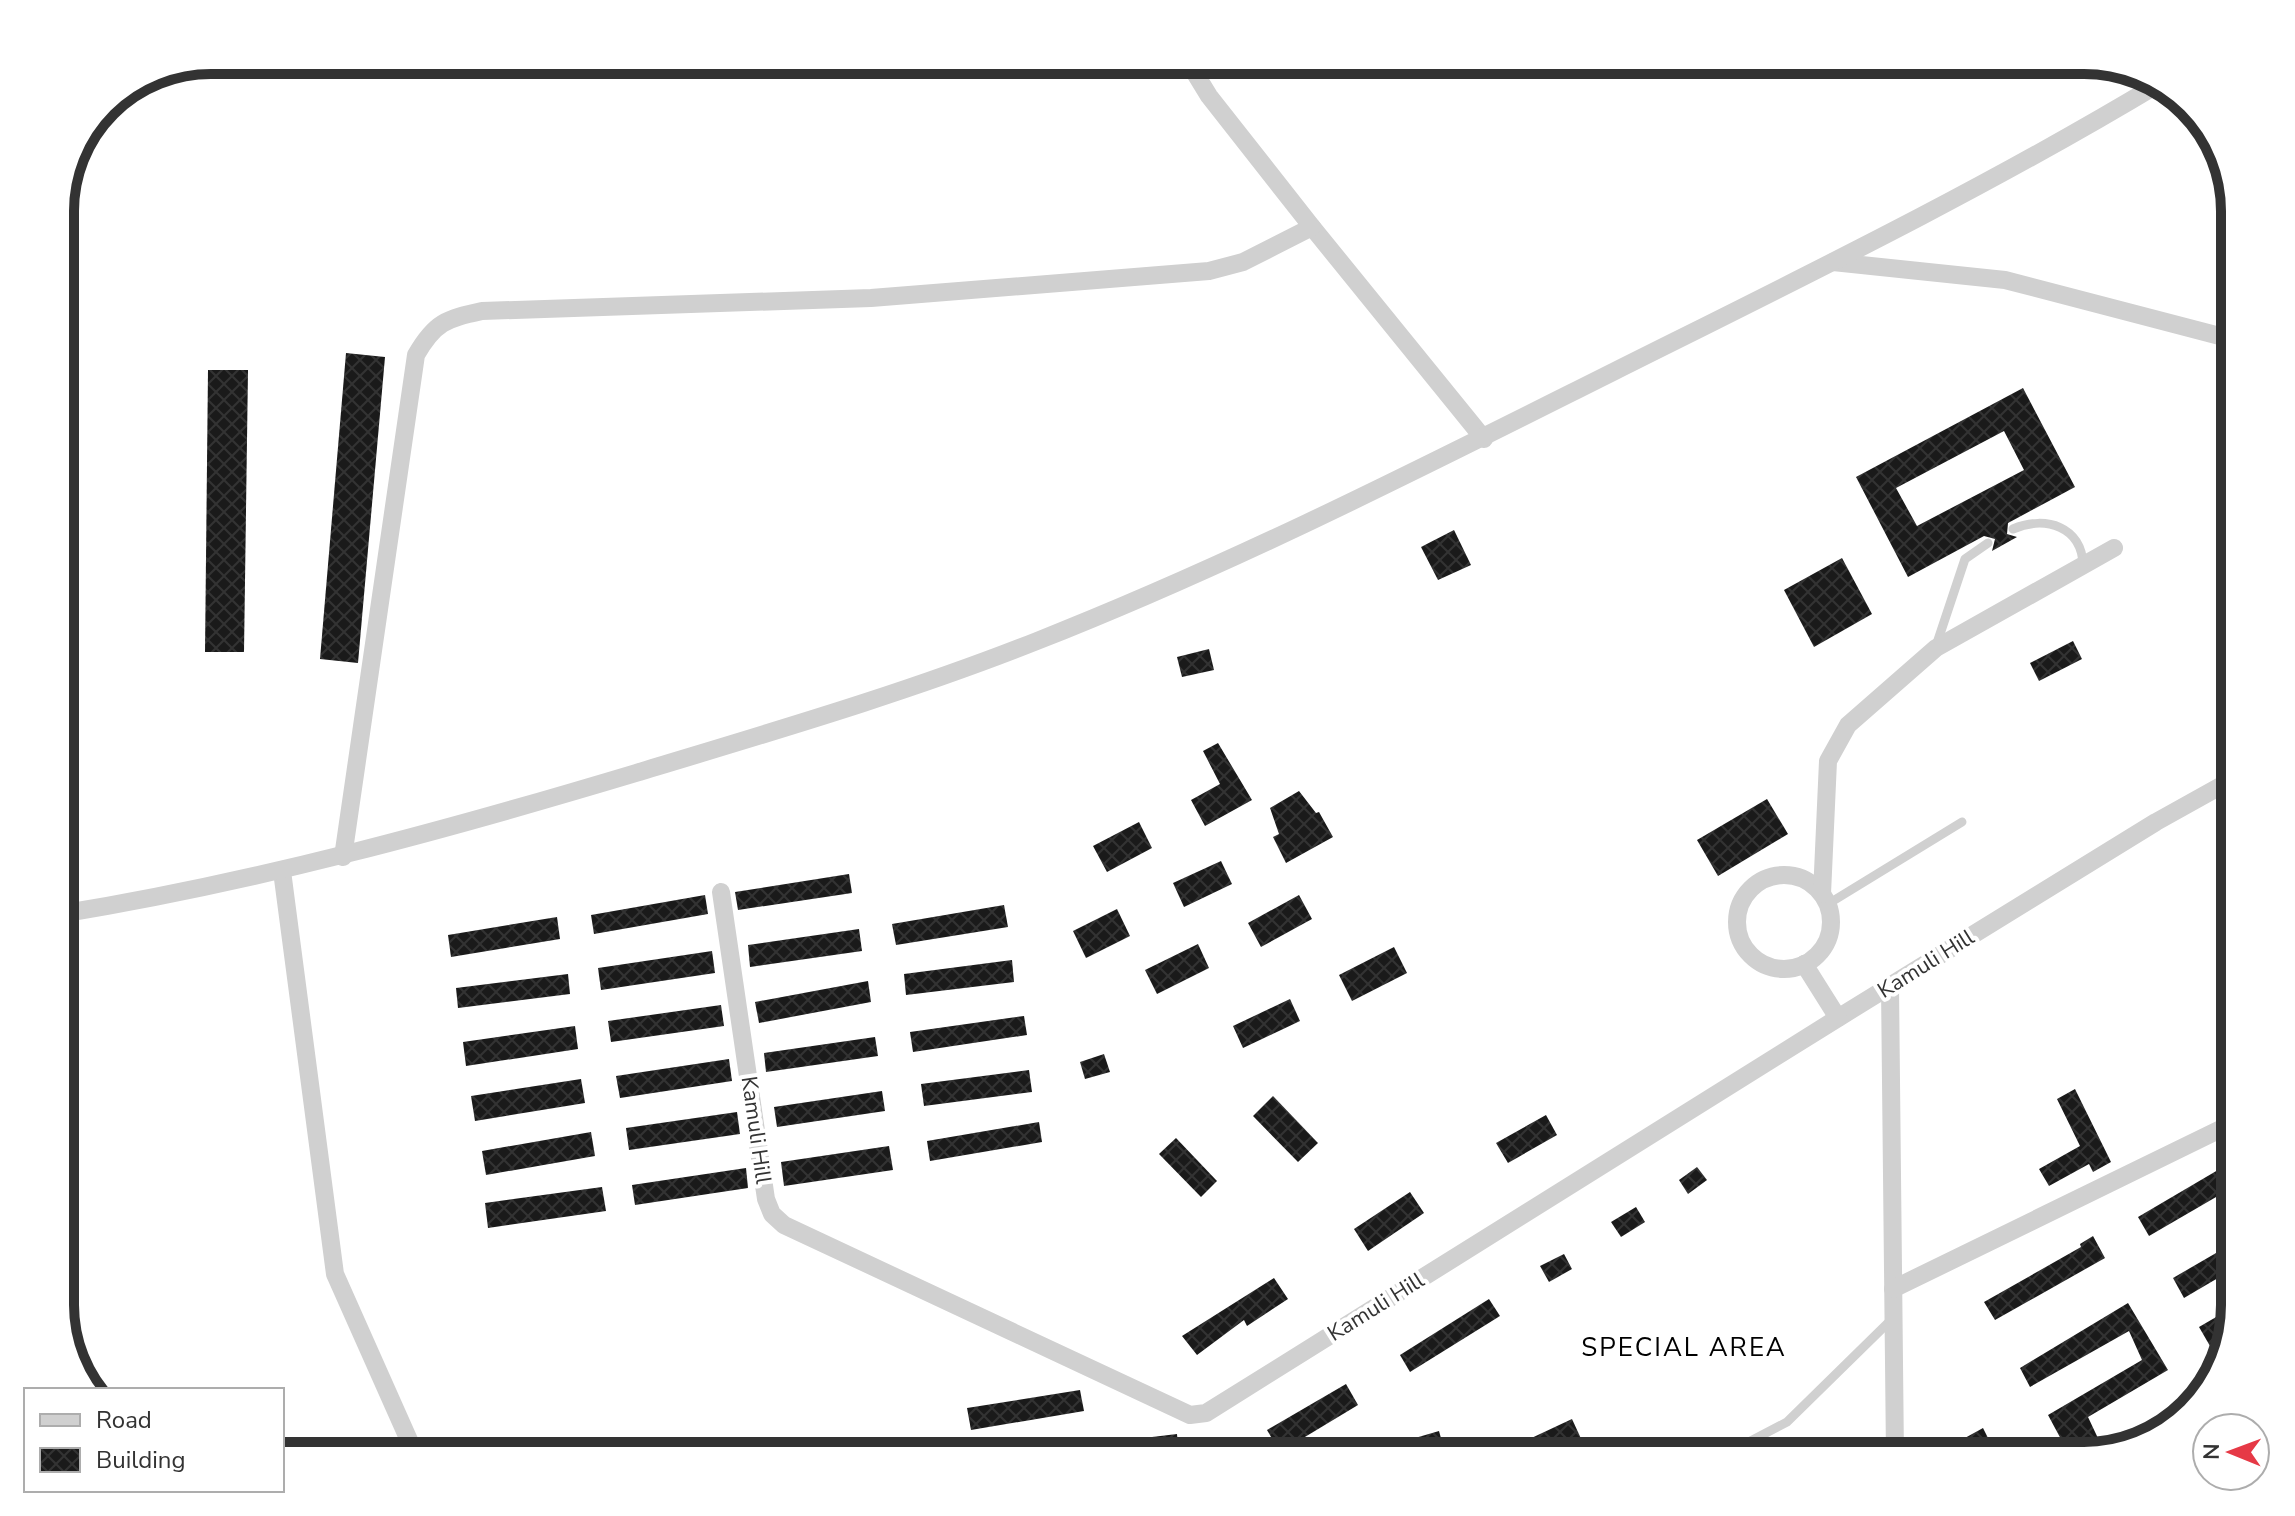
<svg xmlns="http://www.w3.org/2000/svg" width="2295" height="1516" font-family="'Nunito Sans',sans-serif">
  <defs>
    <pattern id="building-cross-hatch" width="8" height="8" patternUnits="userSpaceOnUse" patternTransform="scale(2)"><rect width="8" height="8" fill="#1a1a1a"/><path d="M0 0l8 8M0 8l8-8" fill="none" stroke="#333"/></pattern>
  </defs>
  <rect width="100%" height="100%" fill="#fff"/>
  <g fill="url(#building-cross-hatch)" fill-rule="evenodd">
    <path d="M346,353L385,357L358,663L320,659Z"/>
    <path d="M208,370H248L244,652H205Z"/>
    <path d="M2023,388L2075,487L2008,523L2007,534L2017,537L1992,551L1995,539L1984,536L1908,577L1856,477ZM2004,431L2024,470L1917,526L1896,488Z"/>
    <path d="M1454,530L1471,565L1438,580L1421,547Z"/>
    <path d="M1842,558L1872,614L1814,647L1784,590Z"/>
    <path d="M2073,641L2082,659L2039,681L2030,663Z"/>
    <path d="M1209,649L1214,670L1182,677L1177,657Z"/>
    <path d="M1218,743L1252,800L1205,826L1191,800L1220,784L1203,751Z"/>
    <path d="M1299,791L1316,813L1319,812L1333,837L1286,863L1273,837L1279,834L1270,808Z"/>
    <path d="M1767,799L1788,834L1718,876L1697,840Z"/>
    <path d="M1139,822L1152,848L1107,872L1093,846Z"/>
    <path d="M1221,861L1232,884L1184,907L1173,883Z"/>
    <path d="M849,874L852,893L738,910L735,892Z"/>
    <path d="M705,895L708,914L594,934L591,915Z"/>
    <path d="M1299,895L1312,919L1261,947L1248,923Z"/>
    <path d="M1004,905L1008,927L896,945L892,924Z"/>
    <path d="M1117,909L1130,936L1086,958L1073,931Z"/>
    <path d="M557,917L560,939L451,957L448,935Z"/>
    <path d="M859,929L862,951L750,967L748,945Z"/>
    <path d="M1198,944L1209,968L1157,994L1145,970Z"/>
    <path d="M1394,947L1407,973L1352,1001L1339,975Z"/>
    <path d="M712,951L715,973L601,990L598,968Z"/>
    <path d="M1012,960L1014,982L906,995L904,974Z"/>
    <path d="M568,974L570,994L458,1008L456,988Z"/>
    <path d="M868,981L871,1002L759,1023L755,1002Z"/>
    <path d="M1290,999L1300,1021L1243,1048L1233,1026Z"/>
    <path d="M721,1005L724,1026L611,1042L608,1021Z"/>
    <path d="M1024,1016L1027,1035L913,1052L910,1032Z"/>
    <path d="M575,1026L578,1049L466,1066L463,1042Z"/>
    <path d="M875,1037L878,1056L766,1072L764,1053Z"/>
    <path d="M1104,1054L1110,1072L1085,1079L1080,1062Z"/>
    <path d="M729,1059L732,1081L620,1098L616,1076Z"/>
    <path d="M1029,1070L1032,1092L924,1106L921,1084Z"/>
    <path d="M581,1079L585,1103L475,1121L471,1096Z"/>
    <path d="M2075,1089L2111,1162L2093,1172L2089,1164L2049,1186L2039,1169L2080,1146L2057,1099Z"/>
    <path d="M882,1091L885,1111L777,1127L774,1107Z"/>
    <path d="M1273,1096L1318,1143L1298,1162L1253,1116Z"/>
    <path d="M737,1112L740,1134L629,1150L626,1128Z"/>
    <path d="M1546,1115L1557,1135L1508,1163L1496,1143Z"/>
    <path d="M1039,1122L1042,1142L930,1161L927,1141Z"/>
    <path d="M591,1132L595,1156L486,1175L482,1151Z"/>
    <path d="M1176,1138L1217,1181L1201,1197L1159,1154Z"/>
    <path d="M889,1146L893,1170L784,1186L781,1162Z"/>
    <path d="M2235,1160V1186L2149,1236L2138,1217Z"/>
    <path d="M1697,1167L1707,1180L1688,1194L1679,1180Z"/>
    <path d="M746,1168L748,1188L635,1205L632,1185Z"/>
    <path d="M602,1187L606,1211L488,1228L485,1203Z"/>
    <path d="M1410,1192L1424,1213L1368,1251L1354,1229Z"/>
    <path d="M1636,1207L1645,1222L1621,1237L1611,1222Z"/>
    <path d="M2093,1236L2105,1258L1995,1320L1984,1302L2081,1247L2080,1244Z"/>
    <path d="M2235,1242V1268L2184,1298L2173,1278Z"/>
    <path d="M1564,1254L1572,1269L1549,1282L1540,1266Z"/>
    <path d="M1274,1278L1288,1299L1247,1326L1244,1320L1197,1355L1182,1336Z"/>
    <path d="M1489,1299L1500,1316L1410,1372L1400,1355Z"/>
    <path d="M2128,1303L2168,1370L2088,1417L2104,1451L2070,1456L2048,1415L2142,1360L2129,1331L2030,1387L2020,1368Z"/>
    <path d="M2235,1306L2225,1337L2210,1346L2199,1327Z"/>
    <path d="M1346,1384L1358,1405L1280,1452L1267,1430Z"/>
    <path d="M1080,1390L1084,1411L971,1430L967,1408Z"/>
    <path d="M1572,1419L1589,1456H1493Z"/>
    <path d="M1983,1428L1991,1444L1969,1456H1961L1954,1444Z"/>
    <path d="M1439,1431L1446,1456H1375L1374,1450Z"/>
    <path d="M1177,1434L1179,1456H1078L1077,1446Z"/>
  </g>
  <g fill="none" stroke-linecap="round" stroke-linejoin="round">
    <g stroke="#d0d0d0" stroke-width="9">
      <path d="M2013,529C2046,515 2082,527 2083,565"/>
      <path d="M1936,646L1965,559L1988,543"/>
      <path d="M1828,904L1962,822"/>
      <path d="M1722,1456L1787,1422L1892,1319"/>
    </g>
    <g stroke="#d0d0d0" stroke-width="18">
      <path d="M1187,60L1209,96L1312,227L1484,439"/>
      <path d="M1833,262L2005,280L2235,340"/>
      <path d="M343,857L416,355C435,322 446,319 482,311L871,298L1209,271L1243,262L1312,227"/>
      <path d="M282,871L335,1274L416,1456"/>
      <circle cx="1784" cy="922" r="47"/>
      <path d="M721,892L766,1199L772,1214L784,1225L1190,1415L1206,1413L1838,1018L2156,822L2235,778"/>
      <path d="M1822,894L1828,761L1848,725L1936,648L2114,548"/>
      <path d="M60,914C256,882 446,830 636,773C771,732 906,693 1037,641C1235,563 1425,466 1615,371C1799,279 1984,189 2160,83"/>
      <path d="M1804,964L1838,1018"/>
      <path d="M1890,987L1895,1456"/>
      <path d="M1893,1289L2235,1122"/>
    </g>
  </g>
  <g text-anchor="middle" dominant-baseline="central" stroke-width="8" stroke-linejoin="round" paint-order="stroke">
    <g font-size="22" fill="#333" stroke="#fff">
      <text transform="translate(1926 964) rotate(-32)">Kamuli Hill</text>
      <text transform="translate(756 1130) rotate(82)">Kamuli Hill</text>
      <text transform="translate(1376 1307) rotate(-32)">Kamuli Hill</text>
    </g>
    <g font-size="26" letter-spacing="2" fill="#000" stroke="#fff">
      <text x="1684" y="1347">SPECIAL AREA</text>
    </g>
  </g>
  <path d="M0 0H2295V1516H0ZM211 74H2084A137 137 0 0 1 2221 211V1305A137 137 0 0 1 2084 1442H211A137 137 0 0 1 74 1305V211A137 137 0 0 1 211 74Z" fill="#fff" fill-rule="evenodd"/>
  <path fill="none" stroke="#333" stroke-width="10" d="M211 74H2084A137 137 0 0 1 2221 211V1305A137 137 0 0 1 2084 1442H211A137 137 0 0 1 74 1305V211A137 137 0 0 1 211 74Z"/>
  <rect x="24" y="1388" width="260" height="104" fill="#ffffff" stroke="#adadad" stroke-width="2"/>
  <rect x="40" y="1414" width="40" height="12" fill="#d0d0d0" stroke="#adadad" stroke-width="2"/>
  <text x="96" y="1428" font-size="24" fill="#333333">Road</text>
  <rect x="40" y="1448" width="40" height="24" fill="url(#building-cross-hatch)" stroke="#adadad" stroke-width="2"/>
  <text x="96" y="1468" font-size="24" fill="#333333">Building</text>
  <g transform="translate(2231 1452) rotate(271)"><circle r="38" fill="#ffffff" stroke="#adadad" stroke-width="2"/>
  <path d="M0-6L14 30L0 20L-14 30Z" fill="#e63946"/>
  <text y="-12" font-size="22" font-weight="bold" text-anchor="middle" fill="#333333">N</text>
  </g>
</svg>
